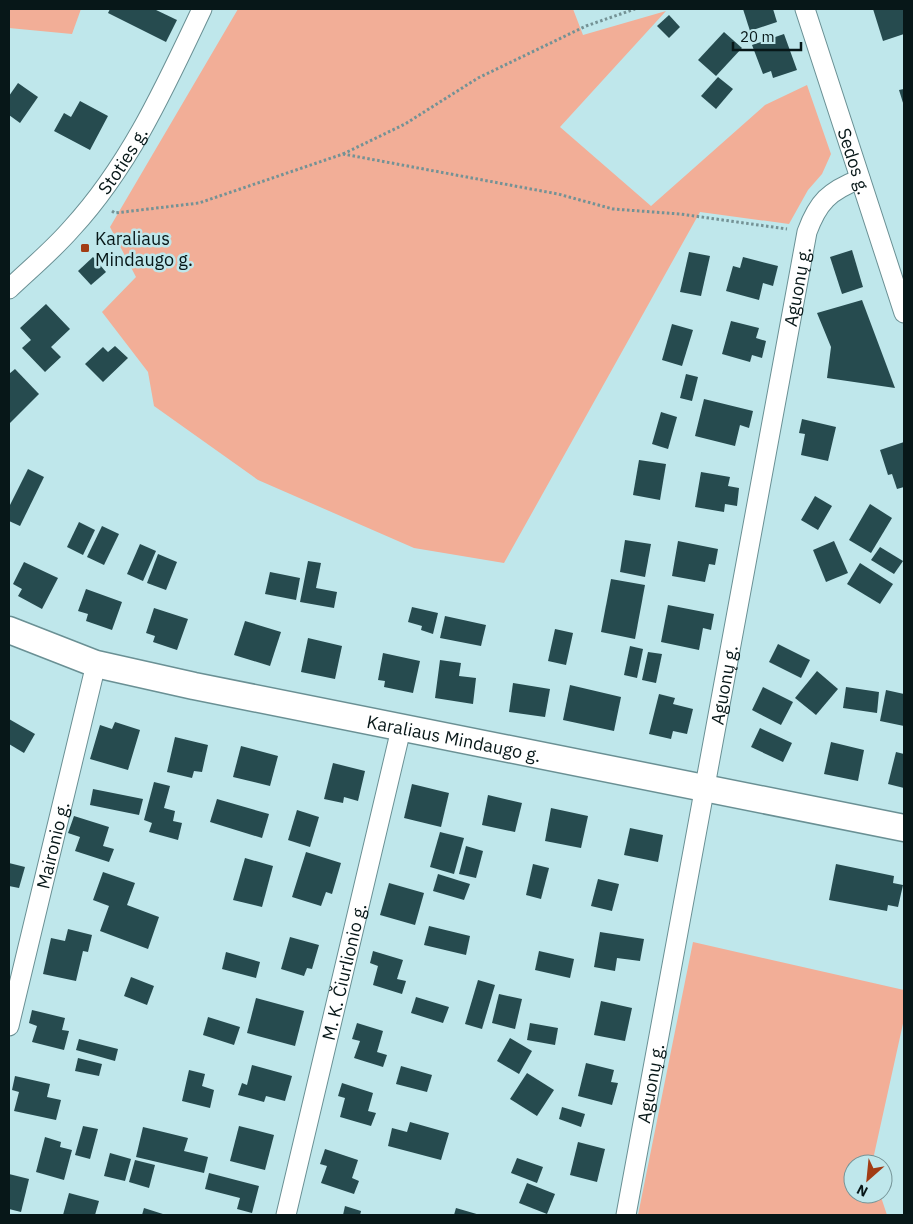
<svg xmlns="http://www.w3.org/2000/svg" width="913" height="1224" font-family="'IBM Plex Sans',sans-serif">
  <rect width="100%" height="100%" fill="#bfe7eb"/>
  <g fill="#f2ae97">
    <path d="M9,9H81L72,34L9,28Z"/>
    <path d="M238,9H573L583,35L666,11L560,127L651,206L765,105L807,85L831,154L822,174L808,190L789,224L700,212L504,563L414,548L258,480L154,406L148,372L102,312L136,277L110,227Z"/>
    <path d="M693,942L904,990V1019L872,1164H853V1194H880L887,1215H638Z"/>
  </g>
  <g fill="#264b4f">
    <path d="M110,9H154L177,20L166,42L108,13Z"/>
    <path d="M743,9H773L777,22L750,31Z"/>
    <path d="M873,9H904V34L883,41Z"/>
    <path d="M669,15L680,27L669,38L657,26Z"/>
    <path d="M724,32L742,48L716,76L698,60Z"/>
    <path d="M784,34L797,70L773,78L771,71L763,74L752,45Z"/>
    <path d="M718,77L733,89L716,109L701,96Z"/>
    <path d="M18,83L38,97L20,123L9,115V96Z"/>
    <path d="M904,89V106L899,90Z"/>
    <path d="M80,101L108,116L90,150L54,131L64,113L71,117Z"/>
    <path d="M852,250L863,287L842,294L830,257Z"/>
    <path d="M689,252L710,256L701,296L680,292Z"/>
    <path d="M93,257L106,272L91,285L78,271Z"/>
    <path d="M743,257L778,266L773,286L763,283L759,300L726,291L733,266L740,268Z"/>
    <path d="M862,300L895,388L827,378L831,347L817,313Z"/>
    <path d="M46,304L70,329L51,347L61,357L45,372L22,348L31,340L20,328Z"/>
    <path d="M731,321L759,328L756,338L766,341L762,358L752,355L750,362L722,354Z"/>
    <path d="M672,324L693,330L682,366L662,360Z"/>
    <path d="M115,346L128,358L103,382L85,364L103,347L108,352Z"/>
    <path d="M15,369L39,394L9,424V374Z"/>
    <path d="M686,374L698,377L692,401L680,398Z"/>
    <path d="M704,399L753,411L749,428L740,425L735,446L695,436Z"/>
    <path d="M661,412L677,417L668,449L652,444Z"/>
    <path d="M802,419L836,427L828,461L801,455L805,434L799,433Z"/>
    <path d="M904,442V487L897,489L892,474L888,475L880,450Z"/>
    <path d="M639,460L666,464L660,500L633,495Z"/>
    <path d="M28,469L44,477L20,526L9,521V507Z"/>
    <path d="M701,472L730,477L728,486L739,488L737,506L725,504L724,512L695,507Z"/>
    <path d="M815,496L832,506L818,530L801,520Z"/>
    <path d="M870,504L892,518L871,553L849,540Z"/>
    <path d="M79,522L95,530L83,555L67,547Z"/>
    <path d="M102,526L119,534L104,565L87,557Z"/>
    <path d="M625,540L651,544L645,577L620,572Z"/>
    <path d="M678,541L718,549L715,565L709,564L705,582L672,576Z"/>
    <path d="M834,541L848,573L826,582L813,550Z"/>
    <path d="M140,544L156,551L143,581L127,574Z"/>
    <path d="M880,547L903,561L894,574L871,560Z"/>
    <path d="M158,554L177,562L166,590L147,583Z"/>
    <path d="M308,561L321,563L316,588L337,592L334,608L300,602Z"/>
    <path d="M24,562L58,578L42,609L18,596L22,589L13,584Z"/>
    <path d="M860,563L893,584L880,604L847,584Z"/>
    <path d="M270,572L300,578L296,600L265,594Z"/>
    <path d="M611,579L645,585L635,639L601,632Z"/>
    <path d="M86,589L122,602L112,630L86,621L88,614L78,611Z"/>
    <path d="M668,605L714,614L711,630L703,628L699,650L661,642Z"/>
    <path d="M412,607L438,613L433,634L421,630L422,626L408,622Z"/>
    <path d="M154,608L188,619L177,650L153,642L155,636L146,633Z"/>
    <path d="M445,616L486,625L481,646L440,638Z"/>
    <path d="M245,621L281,632L270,666L234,655Z"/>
    <path d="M555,629L573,633L566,665L548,661Z"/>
    <path d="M308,638L342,646L335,679L301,672Z"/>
    <path d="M778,644L810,660L801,678L769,662Z"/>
    <path d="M630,646L643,649L637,678L624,675Z"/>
    <path d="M648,652L662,654L656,683L642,680Z"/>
    <path d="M383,653L420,661L413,693L384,687L385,681L378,680Z"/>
    <path d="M440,660L461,663L459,676L476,678L473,704L435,698Z"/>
    <path d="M817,671L838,689L816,715L795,698Z"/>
    <path d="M513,683L550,689L545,717L509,712Z"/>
    <path d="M570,685L621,697L614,731L563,720Z"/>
    <path d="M763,687L793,702L781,725L752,710Z"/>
    <path d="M846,687L879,692L877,713L843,708Z"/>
    <path d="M886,690L904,694V726L880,721Z"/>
    <path d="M659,694L675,698L673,704L693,709L687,734L673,731L671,739L649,734Z"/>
    <path d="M9,719L35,734L24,753L9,744Z"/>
    <path d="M115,722L140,730L128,770L90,759L100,725L112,729Z"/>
    <path d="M760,728L792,743L783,762L751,747Z"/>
    <path d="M175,737L208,745L202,772L194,771L192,778L167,772Z"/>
    <path d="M831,742L864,750L858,781L824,774Z"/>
    <path d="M241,746L278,756L270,786L233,777Z"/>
    <path d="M896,752L904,754V788L888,784Z"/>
    <path d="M333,763L365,771L358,801L344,797L343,803L324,799Z"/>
    <path d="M154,782L170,786L164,808L175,811L173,821L182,823L178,840L149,832L152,823L144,820Z"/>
    <path d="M412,784L449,793L441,827L404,818Z"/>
    <path d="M93,789L143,799L139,815L90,805Z"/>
    <path d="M488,795L522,803L515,832L482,825Z"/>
    <path d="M217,799L269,814L262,838L210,822Z"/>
    <path d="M551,808L588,816L581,848L545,841Z"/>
    <path d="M297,810L319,817L310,847L288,840Z"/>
    <path d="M74,816L109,827L103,846L114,849L109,862L75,851L80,837L68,833Z"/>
    <path d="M630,828L663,835L658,862L624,855Z"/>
    <path d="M440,832L464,838L454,874L430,867Z"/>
    <path d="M466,846L483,851L476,878L459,874Z"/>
    <path d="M306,852L341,863L332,894L326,892L321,906L292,897Z"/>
    <path d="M245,858L273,866L262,907L233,900Z"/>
    <path d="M9,863L25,867L19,888L9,886Z"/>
    <path d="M533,864L549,868L541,899L526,895Z"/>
    <path d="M836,864L894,876L893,883L903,885L898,907L888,905L887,911L829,900Z"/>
    <path d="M103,872L135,883L127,905L159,917L148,949L100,931L109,906L93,900Z"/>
    <path d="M438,874L470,884L464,900L433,891Z"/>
    <path d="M598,879L619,884L612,911L591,906Z"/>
    <path d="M389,883L424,893L415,925L380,915Z"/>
    <path d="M429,926L470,936L466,955L424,945Z"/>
    <path d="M68,929L92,935L88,952L83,951L76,981L43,974L51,938L65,941Z"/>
    <path d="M600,932L644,939L640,961L617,958L615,971L594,967Z"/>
    <path d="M290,937L319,945L312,969L307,968L304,976L281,969Z"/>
    <path d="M373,951L403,960L397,979L406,981L402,994L373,985L378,966L370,963Z"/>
    <path d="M539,951L574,959L570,978L535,970Z"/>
    <path d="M226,952L260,962L256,978L222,969Z"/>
    <path d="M131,977L154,986L147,1005L124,996Z"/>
    <path d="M478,980L495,985L482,1029L465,1024Z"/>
    <path d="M499,994L522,999L515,1029L492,1023Z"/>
    <path d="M416,997L449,1007L443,1023L411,1013Z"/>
    <path d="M256,998L304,1011L295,1046L247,1033Z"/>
    <path d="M601,1001L632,1008L625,1041L594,1035Z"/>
    <path d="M32,1010L65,1018L62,1030L69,1031L64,1050L32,1042L37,1026L29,1023Z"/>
    <path d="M208,1017L240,1027L234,1045L203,1035Z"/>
    <path d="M357,1023L383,1031L377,1052L387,1055L383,1067L354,1058L360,1041L352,1039Z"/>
    <path d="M530,1023L558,1028L555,1045L527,1040Z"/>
    <path d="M510,1038L532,1051L519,1074L497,1061Z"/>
    <path d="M79,1039L118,1049L115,1061L76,1050Z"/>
    <path d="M78,1058L102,1064L99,1076L75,1071Z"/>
    <path d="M586,1063L614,1070L611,1082L618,1083L612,1105L578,1096Z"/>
    <path d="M252,1065L292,1076L285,1101L266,1096L264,1102L238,1095L242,1083L247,1085Z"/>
    <path d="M401,1066L432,1075L427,1092L396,1084Z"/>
    <path d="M189,1070L205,1074L202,1086L214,1090L210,1108L182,1101Z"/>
    <path d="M527,1073L554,1090L537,1116L510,1099Z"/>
    <path d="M15,1076L50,1084L47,1097L61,1100L56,1120L14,1111L19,1092L12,1090Z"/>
    <path d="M342,1083L373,1093L368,1111L376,1113L371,1126L340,1117L345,1098L338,1096Z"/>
    <path d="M562,1107L585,1114L581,1127L559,1119Z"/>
    <path d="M410,1122L449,1133L441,1160L388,1146L392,1128L407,1132Z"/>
    <path d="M83,1126L98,1129L90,1159L75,1155Z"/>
    <path d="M239,1126L274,1135L265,1170L230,1161Z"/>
    <path d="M143,1127L188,1138L184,1151L208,1157L204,1173L136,1157Z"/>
    <path d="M45,1137L61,1142L60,1147L72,1150L64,1180L36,1172Z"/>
    <path d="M578,1142L605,1149L597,1182L570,1175Z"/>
    <path d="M325,1149L358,1160L352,1178L359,1181L354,1194L321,1183L327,1166L320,1164Z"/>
    <path d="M110,1153L131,1159L125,1181L104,1176Z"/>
    <path d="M517,1158L543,1167L537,1183L511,1173Z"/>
    <path d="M135,1160L155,1165L149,1188L129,1182Z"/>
    <path d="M209,1173L259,1186L252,1213L237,1209L240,1198L205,1189Z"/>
    <path d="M9,1174L29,1179L21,1212L9,1209Z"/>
    <path d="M527,1183L555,1194L547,1214L519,1203Z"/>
    <path d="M69,1193L99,1201L95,1215H63Z"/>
    <path d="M345,1206L361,1211L360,1215H343Z"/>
    <path d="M144,1208L166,1215H142Z"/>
    <path d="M456,1208L480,1215H454Z"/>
  </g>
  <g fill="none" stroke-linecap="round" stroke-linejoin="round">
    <g stroke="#6a9094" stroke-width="21">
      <g id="street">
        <path id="s1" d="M805,9L904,313"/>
        <path id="s2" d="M9,289C30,269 53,250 72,228C130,165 166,85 202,9"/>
        <path id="s3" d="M9,1026L96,664"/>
        <path id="s4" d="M286,1215L401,729"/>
        <path id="s5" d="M626,1215L807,232C818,202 829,191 860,179"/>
      </g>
    </g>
    <g stroke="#6a9094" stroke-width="29">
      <g id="secondary">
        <path id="s6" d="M9,630L96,664L194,686L904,828"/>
      </g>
    </g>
    <g stroke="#749295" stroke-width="3" stroke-dasharray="2.5 2.5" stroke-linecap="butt">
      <path d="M343,154L405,124L478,78L586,26L635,9"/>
      <path d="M112,211L115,213L199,203L343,154L558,194L613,209L680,214L787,229"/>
    </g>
    <use href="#street" stroke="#fff" stroke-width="19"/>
    <use href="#secondary" stroke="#fff" stroke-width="26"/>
  </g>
  <rect fill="#a23c14" stroke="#bfe7eb" stroke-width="2" x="80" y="243" width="10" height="10" rx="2.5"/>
  <g text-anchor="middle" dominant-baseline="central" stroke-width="5" stroke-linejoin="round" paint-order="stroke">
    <g font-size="18" fill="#071718" stroke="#bfe7eb">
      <text stroke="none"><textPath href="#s2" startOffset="172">Stoties g.</textPath></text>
      <text stroke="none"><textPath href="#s1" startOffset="160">Sedos g.</textPath></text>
      <text stroke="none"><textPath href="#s5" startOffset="944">Aguonų g.</textPath></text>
      <text stroke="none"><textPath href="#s5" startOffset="539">Aguonų g.</textPath></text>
      <text stroke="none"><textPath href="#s6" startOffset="459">Karaliaus Mindaugo g.</textPath></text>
      <text stroke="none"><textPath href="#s3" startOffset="186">Maironio g.</textPath></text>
      <text stroke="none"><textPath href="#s4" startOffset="250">M. K. Čiurlionio g.</textPath></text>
      <text stroke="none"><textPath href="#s5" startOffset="134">Aguonų g.</textPath></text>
    </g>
    <g font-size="18" fill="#071718" stroke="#bfe7eb" text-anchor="start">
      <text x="95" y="238">Karaliaus<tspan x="95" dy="21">Mindaugo g.</tspan></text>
    </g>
  </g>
  <rect width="913" height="1224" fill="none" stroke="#071718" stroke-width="20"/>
  <g transform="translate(868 1179) rotate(207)"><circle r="24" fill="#bfe7eb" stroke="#759497"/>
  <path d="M0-4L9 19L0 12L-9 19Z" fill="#a23c14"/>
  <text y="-8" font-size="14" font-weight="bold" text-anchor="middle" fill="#071718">N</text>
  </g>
  <path d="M733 42v8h68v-8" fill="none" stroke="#071718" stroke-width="2.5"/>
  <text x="740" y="42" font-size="15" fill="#071718" stroke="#bfe7eb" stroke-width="4" paint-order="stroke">20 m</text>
</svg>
